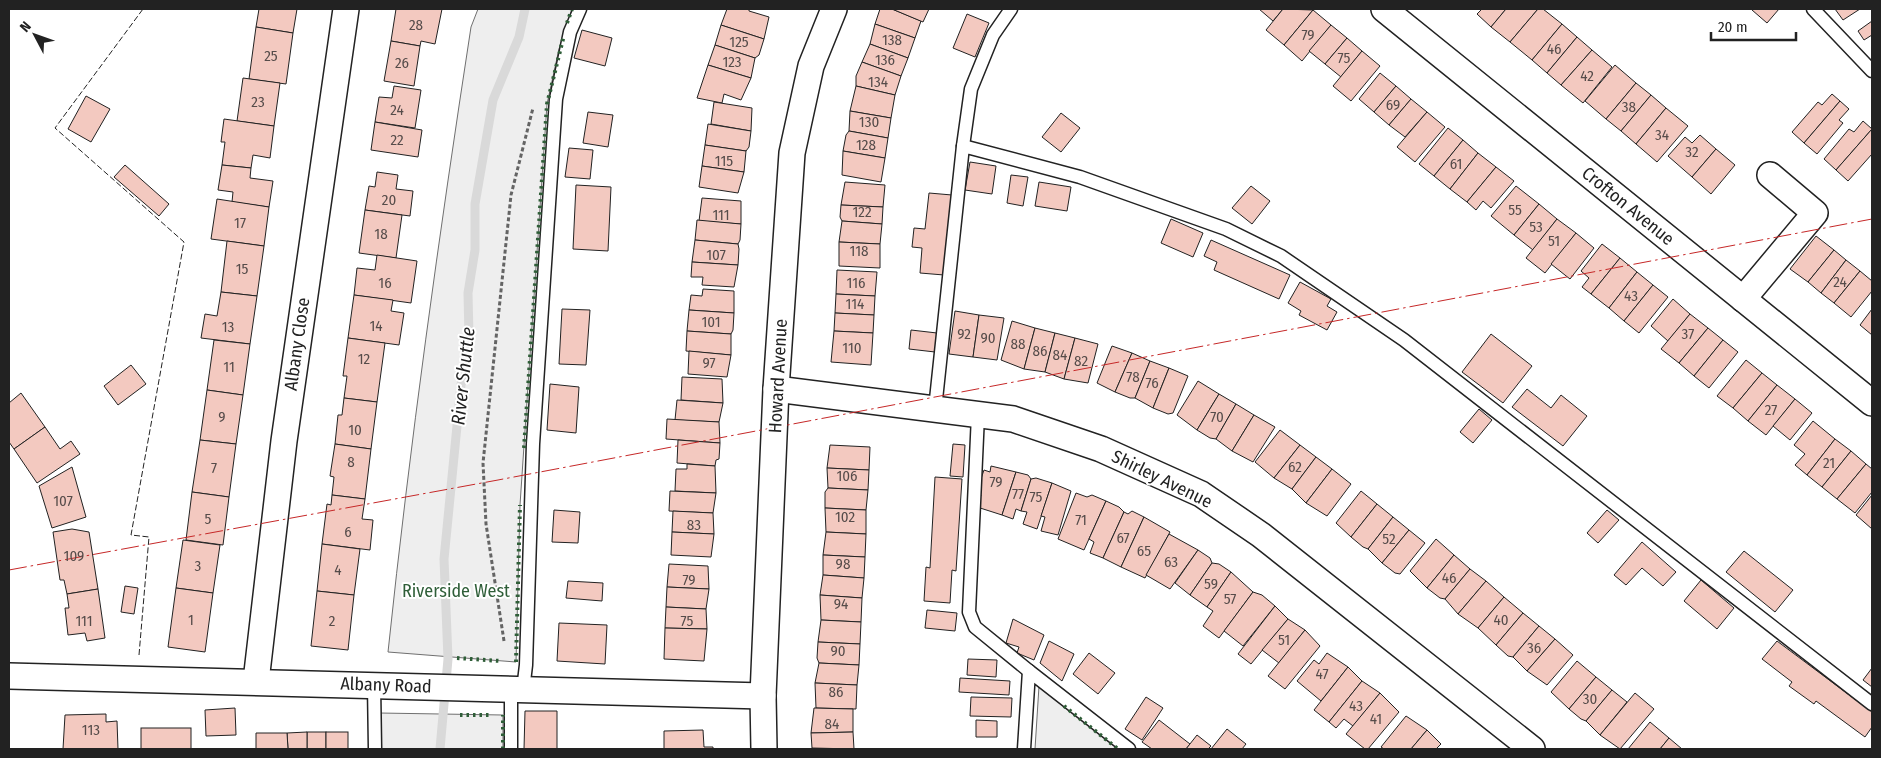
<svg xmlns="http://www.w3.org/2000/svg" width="1881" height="758" font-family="'Fira Sans Condensed',sans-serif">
  <rect width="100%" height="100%" fill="#fff"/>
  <g fill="#eee" stroke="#6f6f6f">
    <path d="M478,9H572L559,49L547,104L520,505L516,662L388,652C410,443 439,235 471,27Z"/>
    <path d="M1039,686L1118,749H1035Z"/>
    <path d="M379,713L503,715V749H379Z"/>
  </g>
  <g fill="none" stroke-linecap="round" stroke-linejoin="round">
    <path stroke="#d9d9d9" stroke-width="9" d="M440,749L448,659L444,559L461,385L469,337L468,293L475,250V204L493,100L519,37L525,9"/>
  </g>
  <g fill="#f3c9c0" stroke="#222">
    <path d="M259,9H297L293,33L256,27Z"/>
    <path d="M396,9H442L435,44L421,41L420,46L391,41Z"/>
    <path d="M727,9H749V11L769,17L764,39L721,25Z"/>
    <path d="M880,9H892L921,21L915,38L875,24Z"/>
    <path d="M892,9H929L923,22Z"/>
    <path d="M1259,9H1283L1273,21Z"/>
    <path d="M1283,9L1313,10L1284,45L1266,30Z"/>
    <path d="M1482,9H1506L1491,27L1477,14Z"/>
    <path d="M1506,9H1538L1510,42L1491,27Z"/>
    <path d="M1538,9H1543L1562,24L1532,60L1510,42Z"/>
    <path d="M1753,9H1779L1767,23L1752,10Z"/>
    <path d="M1835,9H1860L1843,20Z"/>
    <path d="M1313,10L1331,25L1302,61L1284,45Z"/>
    <path d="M967,14L989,23L975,57L953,48Z"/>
    <path d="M1872,21V35L1864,40L1858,31Z"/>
    <path d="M875,24L915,38L908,58L870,44Z"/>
    <path d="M1562,24L1577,37L1547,73L1532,60Z"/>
    <path d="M721,25L764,39L759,55L755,58L715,45Z"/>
    <path d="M1331,25L1347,38L1325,64L1309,51Z"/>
    <path d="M256,27L293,33L286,84L249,79Z"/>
    <path d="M582,30L612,38L605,66L574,58Z"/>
    <path d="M1577,37L1592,50L1561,85L1547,73Z"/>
    <path d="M1347,38L1362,51L1341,77L1325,64Z"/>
    <path d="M391,41L420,46L414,86L384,81Z"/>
    <path d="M870,44L908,58L901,76L862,62Z"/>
    <path d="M715,45L755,58L751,78L708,65Z"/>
    <path d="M1592,50L1612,67L1583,103L1561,85Z"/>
    <path d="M1362,51L1380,66L1351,101L1333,86Z"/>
    <path d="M862,62L901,76L895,95L856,86V76Z"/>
    <path d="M708,65L751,78L741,100L724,94L722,103L697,98Z"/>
    <path d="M1615,65L1636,83L1606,119L1585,101Z"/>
    <path d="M1380,73L1396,86L1374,112L1359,99Z"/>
    <path d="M243,78L280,83L274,126L237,121Z"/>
    <path d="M1636,83L1651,95L1621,131L1606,119Z"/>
    <path d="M394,86L421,90L415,128L375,122L379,97L392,98Z"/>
    <path d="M856,86L895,95L891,118L850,111Z"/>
    <path d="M1396,86L1411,99L1389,125L1374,112Z"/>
    <path d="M1832,94L1840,101L1804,143L1792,132L1818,102L1822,105Z"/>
    <path d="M1651,95L1666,108L1636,144L1621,131Z"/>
    <path d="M86,96L110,109L91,142L68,129Z"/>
    <path d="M1411,99L1427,112L1405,137L1389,125Z"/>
    <path d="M1840,101L1849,109L1839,120L1843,123L1817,154L1804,143Z"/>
    <path d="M714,102L752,108L751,131L711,124Z"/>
    <path d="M1666,108L1688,126L1657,162L1636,144Z"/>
    <path d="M850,111L891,118L888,138L849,131Z"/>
    <path d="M588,112L613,115L608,147L583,143Z"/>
    <path d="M1427,112L1445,127L1415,162L1397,147Z"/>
    <path d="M1061,113L1080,128L1061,152L1042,137Z"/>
    <path d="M224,119L274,126L270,158L253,155L251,168L222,165L225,142H221Z"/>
    <path d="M1863,121L1872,129L1836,170L1824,159L1849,129L1854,132Z"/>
    <path d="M375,122L422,130L418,157L371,150Z"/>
    <path d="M708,124L751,131L749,147L746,151L705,145Z"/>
    <path d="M1448,128L1463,140L1434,176L1419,164Z"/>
    <path d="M1872,129V154L1848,181L1836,170Z"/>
    <path d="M849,131L888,138L885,158L843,151L846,135Z"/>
    <path d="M1700,135L1716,149L1692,177L1668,156L1685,137L1692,143Z"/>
    <path d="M1463,140L1478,153L1450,189L1434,176Z"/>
    <path d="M705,145L746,151L744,172L702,166Z"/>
    <path d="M569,148L593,150L590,179L565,177Z"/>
    <path d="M1716,149L1735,165L1711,194L1692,177Z"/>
    <path d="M843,151L885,158L881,182L842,175Z"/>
    <path d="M1478,153L1496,167L1467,202L1450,189Z"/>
    <path d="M970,162L996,166L992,194L965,190Z"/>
    <path d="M125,165L169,204L159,216L114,177Z"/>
    <path d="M222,165L251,168L250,178L273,181L269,207L232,202L233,192L218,190Z"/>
    <path d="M702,166L744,172L738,193L699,187Z"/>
    <path d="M1496,167L1514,181L1491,208L1483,201L1476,210L1467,202Z"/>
    <path d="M377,172L398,175L396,189L413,191L410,216L365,210L369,186L375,187Z"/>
    <path d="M1011,175L1028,177L1023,206L1007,203Z"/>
    <path d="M845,182L885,185L883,207L841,205Z"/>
    <path d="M1039,182L1071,187L1067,211L1035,206Z"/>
    <path d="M576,185L611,187L608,251L573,249Z"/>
    <path d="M1251,186L1270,201L1252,224L1232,208Z"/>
    <path d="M1516,186L1539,204L1514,235L1491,216Z"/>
    <path d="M929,193L952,195L944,275L920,273L922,248L912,247L914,228L925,229Z"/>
    <path d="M702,198L741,201V224L699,221Z"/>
    <path d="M217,199L269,207L264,246L211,239Z"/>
    <path d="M1539,204L1557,219L1533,250L1514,235Z"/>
    <path d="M841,205L883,207L882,224L842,221L840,217Z"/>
    <path d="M365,210L402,215L396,258L359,253Z"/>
    <path d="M1171,219L1203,233L1193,257L1161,243Z"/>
    <path d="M1557,219L1576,233L1545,273L1526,258Z"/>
    <path d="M697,220L741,224L740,240L738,244L695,240Z"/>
    <path d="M842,221L882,224L880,244L839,242Z"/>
    <path d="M1576,233L1594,248L1570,279L1551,264Z"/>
    <path d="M1816,236L1834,250L1808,282L1790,269Z"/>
    <path d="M695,240L738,244L739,249L738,265L692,262Z"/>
    <path d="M1211,240L1290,275L1279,299L1214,270L1217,262L1204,256Z"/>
    <path d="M227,241L264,246L257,296L221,292Z"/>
    <path d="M839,242L880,244V268L839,266Z"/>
    <path d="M1602,244L1620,258L1591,294L1582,287L1589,278L1581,271Z"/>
    <path d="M1834,250L1846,260L1821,293L1808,282Z"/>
    <path d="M377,255L417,261L411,303L354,295L357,268L375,270Z"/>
    <path d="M1620,258L1637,272L1609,308L1591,294Z"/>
    <path d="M1846,260L1860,271L1834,303L1821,293Z"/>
    <path d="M692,262L738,265L734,287L702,285L703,277H691Z"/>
    <path d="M837,270L877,272L875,296L836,294Z"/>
    <path d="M1860,271L1872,281V291L1851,317L1834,303Z"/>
    <path d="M1637,272L1653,285L1624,321L1609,308Z"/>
    <path d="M1300,282L1331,299L1327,306L1337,312L1327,330L1299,315L1301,311L1288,303Z"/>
    <path d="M1653,285L1668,297L1639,333L1624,321Z"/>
    <path d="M703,289L734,291V313L689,310L691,295L702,296Z"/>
    <path d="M221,292L257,296L250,344L201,338L205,314L217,316Z"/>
    <path d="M836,294L875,296L874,315L835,313Z"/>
    <path d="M354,295L393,300L391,311L404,313L399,345L348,338Z"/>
    <path d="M1673,299L1690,314L1668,341L1651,326Z"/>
    <path d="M562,309L590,310L586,365L559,364Z"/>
    <path d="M1872,309V335L1860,325Z"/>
    <path d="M689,310L734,313L733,330L731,334L687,331Z"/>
    <path d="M955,311L979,315L973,357L949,354Z"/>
    <path d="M835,313L874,315L873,333L834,331Z"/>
    <path d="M1690,314L1708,328L1679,363L1661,349Z"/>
    <path d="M979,315L1004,318L997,360L973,357Z"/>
    <path d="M1012,321L1035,328L1024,369L1001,360Z"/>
    <path d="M1035,328L1055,333L1045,372L1024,369Z"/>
    <path d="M1708,328L1723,340L1694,376L1679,363Z"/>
    <path d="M911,330L937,333L935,352L909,349Z"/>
    <path d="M687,331L731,334V355L686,351Z"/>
    <path d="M834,331L873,333L871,365L831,362Z"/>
    <path d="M1055,333L1075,338L1064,379L1045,372Z"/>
    <path d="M1491,334L1532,366L1503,403L1462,372Z"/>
    <path d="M348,338L385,343L377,402L344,398L347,376H343Z"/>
    <path d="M1075,338L1098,344L1088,383L1064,379Z"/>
    <path d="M214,340L250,344L243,395L207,390Z"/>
    <path d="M1723,340L1738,352L1709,388L1694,376Z"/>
    <path d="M1112,346L1132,353L1115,392L1097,383Z"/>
    <path d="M689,351L731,355L727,377L688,374Z"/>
    <path d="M1132,353L1150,361L1135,398H1130L1115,392Z"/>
    <path d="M1746,360L1762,373L1733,408L1717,396Z"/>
    <path d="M1150,361L1169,368L1153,408L1135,398Z"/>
    <path d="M131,365L146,384L118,405L104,386Z"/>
    <path d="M1169,368L1188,376L1173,413L1168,414L1153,408Z"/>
    <path d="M1762,373L1777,385L1748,421L1733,408Z"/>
    <path d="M682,377L722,379L723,403L681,400Z"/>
    <path d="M1198,381L1219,394L1197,430L1177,415Z"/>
    <path d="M550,384L579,387L576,433L547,430Z"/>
    <path d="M1777,385L1795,399L1766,435L1748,421Z"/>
    <path d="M1527,389L1551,408L1561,395L1587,416L1563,446L1512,407Z"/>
    <path d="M207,390L243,395L236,444L200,440Z"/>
    <path d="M21,393L45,427L14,449L9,442V403Z"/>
    <path d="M1219,394L1236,404L1216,439L1210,438L1197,430Z"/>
    <path d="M344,398L377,402L371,449L335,444L338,415H342Z"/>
    <path d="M1795,399L1812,413L1790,440L1773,426Z"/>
    <path d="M677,400L723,403L719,422L675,420Z"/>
    <path d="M1236,404L1254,415L1232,451L1216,439Z"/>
    <path d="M1479,409L1492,420L1473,443L1460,432Z"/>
    <path d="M1254,415L1275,427L1253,462L1232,451Z"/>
    <path d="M667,419L719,422L720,443L666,439Z"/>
    <path d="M1813,421L1835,439L1807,475L1795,465L1805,454L1794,445Z"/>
    <path d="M45,427L60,449L71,441L80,454L37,483L14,449Z"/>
    <path d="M1280,430L1300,445L1274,478L1255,462Z"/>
    <path d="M1835,439L1851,451L1822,487L1807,475Z"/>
    <path d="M200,440L236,444L229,497L192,492Z"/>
    <path d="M678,440L720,443L719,459L716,460L715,466L677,463Z"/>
    <path d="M335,444L371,449L365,499L332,495L334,477L330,476Z"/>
    <path d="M953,444L965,445L963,477L950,476Z"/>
    <path d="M830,445L870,447L869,470L827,468Z"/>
    <path d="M1300,445L1316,457L1292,489L1274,478Z"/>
    <path d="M1851,451L1866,464L1837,499L1822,487Z"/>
    <path d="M1316,457L1332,469L1306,503L1292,489Z"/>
    <path d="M687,464L715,466L716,493L675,491L676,469H687Z"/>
    <path d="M1866,464L1872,469V492L1855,513L1837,499Z"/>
    <path d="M991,466L1016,472L1002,515L977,507L981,495L976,493L984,470L990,472Z"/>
    <path d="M72,467L86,517L52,528L39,486Z"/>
    <path d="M827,468L869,470L868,490L828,488Z"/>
    <path d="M1332,469L1351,484L1327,516L1306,503Z"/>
    <path d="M1016,472L1028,475L1031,479L1021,511L1016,509L1013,519L1002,515Z"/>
    <path d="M935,477L962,479L956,571L952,570L950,603L924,601L926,567L930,568Z"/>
    <path d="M1036,478L1052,483L1037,529L1023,524L1027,512L1021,511L1031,479Z"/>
    <path d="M1052,483L1071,491L1058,535L1041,531L1045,517L1041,516Z"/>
    <path d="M828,488L868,490L866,510L825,508V492Z"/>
    <path d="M670,491L716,493L713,513L669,511Z"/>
    <path d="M1361,491L1377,504L1351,537L1336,523Z"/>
    <path d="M192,492L229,497L223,545L186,540Z"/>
    <path d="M1076,493L1087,497L1092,495L1106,501L1084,550L1058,539Z"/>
    <path d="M332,495L365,499L362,519L373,520L370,550L322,544L327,504L331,505Z"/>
    <path d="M1872,495V529L1856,515Z"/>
    <path d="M1106,501L1119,507L1124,512L1103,558L1090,553L1094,542L1089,539Z"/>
    <path d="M1377,504L1393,517L1368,549L1363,547L1351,537Z"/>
    <path d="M825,508L866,510V534L826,532Z"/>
    <path d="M554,510L580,512L578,543L552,542Z"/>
    <path d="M1607,510L1619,520L1598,543L1587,533Z"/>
    <path d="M673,511L713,513L714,534L672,532Z"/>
    <path d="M1132,511L1144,517L1121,567L1103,558L1124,512L1128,514Z"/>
    <path d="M1144,517L1170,532L1145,578L1121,567Z"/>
    <path d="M1393,517L1409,530L1382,563L1368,549Z"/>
    <path d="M72,529L89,532L98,589L67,594L64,580H60L53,532Z"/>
    <path d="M1409,530L1425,543L1400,574L1395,573L1382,563Z"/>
    <path d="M672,532L714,534L711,557L671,555Z"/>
    <path d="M826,532L866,534L865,557L823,555Z"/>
    <path d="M1169,534L1198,550L1170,589L1146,575Z"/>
    <path d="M1436,539L1454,555L1427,588L1410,571Z"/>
    <path d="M183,540L220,545L213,593L176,588Z"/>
    <path d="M1642,542L1676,572L1663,586L1642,568L1626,585L1614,575Z"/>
    <path d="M322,544L360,549L354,595L317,591Z"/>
    <path d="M1198,550L1210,558L1212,563L1190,595L1175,583Z"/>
    <path d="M1744,551L1793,590L1775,612L1726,572Z"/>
    <path d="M823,555L865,557L864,578L823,575Z"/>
    <path d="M1454,555L1470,569L1445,599L1440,598L1427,588Z"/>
    <path d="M1212,563L1219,564L1231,572L1207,607L1190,595Z"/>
    <path d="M669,564L708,566L709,589L667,587Z"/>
    <path d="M1470,569L1486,581L1458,614L1445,599Z"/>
    <path d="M1231,572L1253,592L1219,638L1203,626L1213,611L1207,607Z"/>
    <path d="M823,575L864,578L862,598L820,595Z"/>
    <path d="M1701,580L1734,608L1717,629L1684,601Z"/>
    <path d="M568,581L603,583L602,601L566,598Z"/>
    <path d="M1486,581L1504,597L1478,628L1458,614Z"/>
    <path d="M125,586L138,588L134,614L121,612Z"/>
    <path d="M667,587L709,589L706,609L666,607Z"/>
    <path d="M176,588L213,593L205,652L168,647Z"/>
    <path d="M98,589L105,638L87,641L85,633L68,635L65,608H69L67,594Z"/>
    <path d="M317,591L354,595L348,650L311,646Z"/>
    <path d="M1253,592L1262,595L1275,606L1243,646L1224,631Z"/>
    <path d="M820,595L862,598L861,622L821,620Z"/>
    <path d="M1504,597L1523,613L1496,645L1478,628Z"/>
    <path d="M1275,606L1288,619L1251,664L1238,654Z"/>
    <path d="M666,607L706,609L707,629L665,628Z"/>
    <path d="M927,610L957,613L955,631L925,628Z"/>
    <path d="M1523,613L1539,626L1513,657L1508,656L1496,645Z"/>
    <path d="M1013,619L1044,635L1034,660L1017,653L1019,647L1006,643Z"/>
    <path d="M1288,619L1305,630L1279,663L1262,650Z"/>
    <path d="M821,620L861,622L860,644L818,642Z"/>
    <path d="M559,623L607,625L605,664L557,661Z"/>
    <path d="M1539,626L1555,639L1527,671L1513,657Z"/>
    <path d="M665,628L707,629L704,661L664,659Z"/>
    <path d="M1305,630L1320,646L1285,689L1268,676Z"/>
    <path d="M1555,639L1573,655L1547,685L1527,671Z"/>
    <path d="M1049,641L1074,654L1062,681L1040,663Z"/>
    <path d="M1777,641L1872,712V727L1865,737L1816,701L1814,704L1789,686L1792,682L1762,659Z"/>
    <path d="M818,642L860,644L859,665L819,663L817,658Z"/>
    <path d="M1089,653L1115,673L1098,694L1073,674Z"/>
    <path d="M1327,653L1348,667L1321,701L1297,681L1314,660L1319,664Z"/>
    <path d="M968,659L997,660L996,677L967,675Z"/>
    <path d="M1577,661L1596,677L1569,709L1551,692Z"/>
    <path d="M819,663L859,665L857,685L815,683Z"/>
    <path d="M1348,667L1362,681L1329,722L1314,710Z"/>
    <path d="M1872,668V687L1863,680Z"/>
    <path d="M1596,677L1612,690L1586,721L1581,719L1569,709Z"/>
    <path d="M960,678L1010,681L1009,695L959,692Z"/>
    <path d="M1362,681L1380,693L1353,726L1344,719L1336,728L1329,722Z"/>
    <path d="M815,683L857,685L856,709L816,708Z"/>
    <path d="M1612,690L1627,702L1600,735L1586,721Z"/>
    <path d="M1380,693L1399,712L1368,749H1365L1346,734Z"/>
    <path d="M1635,693L1654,709L1620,749L1600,735Z"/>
    <path d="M971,697L1012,698L1011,717L970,716Z"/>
    <path d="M1146,697L1163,708L1142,740L1125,729Z"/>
    <path d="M235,708L236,735L206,736L205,710Z"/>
    <path d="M814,708L853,709V732L811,733Z"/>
    <path d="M525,711H557V749H524Z"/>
    <path d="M106,714V722L117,721L118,749H63L65,715Z"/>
    <path d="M1406,716L1427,730L1411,749H1384L1381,747Z"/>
    <path d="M976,720L997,721V737H976Z"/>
    <path d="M1159,720L1190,744L1186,749H1152L1142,742Z"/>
    <path d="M1650,722L1669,738L1660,749H1628Z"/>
    <rect x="141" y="728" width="50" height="21"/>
    <path d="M1227,729L1246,744L1242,749H1211Z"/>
    <path d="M703,730L704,747H713V749H664V731Z"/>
    <path d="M1427,730L1441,744L1436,749H1411Z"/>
    <rect x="307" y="732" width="19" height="17"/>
    <path d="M307,732V749H288L287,733Z"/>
    <rect x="326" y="732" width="22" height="17"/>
    <path d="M853,732L854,749L812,748L811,733Z"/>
    <path d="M256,733H287L288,749H256Z"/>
    <path d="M1197,735L1211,746L1208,749H1186Z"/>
    <path d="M1669,738L1682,749H1660Z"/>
  </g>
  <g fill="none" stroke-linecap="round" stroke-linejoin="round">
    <g stroke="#222" stroke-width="15">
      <g id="lane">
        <path d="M1813,9L1872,71"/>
        <path d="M963,146L971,89L993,35L1011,9"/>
        <path d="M935,409L963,146L1080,177L1226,229L1281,256L1404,340L1872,704"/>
        <path d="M978,415L969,612L975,627L1029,671"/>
        <path d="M374,685L375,749"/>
        <path d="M511,689V749"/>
        <path d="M523,690L526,665L533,444L556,99L570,32L580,9"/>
        <path d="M1024,749L1029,671L1129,749"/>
      </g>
    </g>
    <g stroke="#222" stroke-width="28">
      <g id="street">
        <path d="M1384,9L1872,403"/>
        <path d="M1743,299L1815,213L1770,175"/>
        <path d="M776,389L1013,419L1101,449L1201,494L1261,535L1532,749"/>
        <path d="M9,676L763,696"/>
        <path d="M256,681L284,441L346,9"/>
        <path d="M764,749L763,696L776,389L792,153L811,66L834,9"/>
      </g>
    </g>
    <path stroke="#646464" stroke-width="3" stroke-dasharray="4 2.5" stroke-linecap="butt" d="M504,641L486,524L483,463L511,195L533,108"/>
    <use href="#lane" stroke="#fff" stroke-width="12"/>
    <use href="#street" stroke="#fff" stroke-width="25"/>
    <g stroke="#2f5e38" stroke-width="4" stroke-dasharray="2.5 4" stroke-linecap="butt">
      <path d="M567,23L572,9"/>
      <path d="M524,448L547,104L564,35"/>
      <path d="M457,658L501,661"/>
      <path d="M516,662L520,505"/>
      <path d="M1064,706L1118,749"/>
      <path d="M460,715H491"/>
      <path d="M503,749V715"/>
    </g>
    <path stroke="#222" stroke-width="1" stroke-dasharray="6 2.5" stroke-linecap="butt" d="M139,655L149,537L131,535L184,242L55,128L143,9"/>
    <path stroke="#c62828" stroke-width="1" stroke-dasharray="18 4 2.5 4" stroke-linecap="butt" d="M9,570L498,480L1872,219"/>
  </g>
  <g text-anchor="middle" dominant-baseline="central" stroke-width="4" stroke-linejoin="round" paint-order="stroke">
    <g font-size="15" fill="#564c4a">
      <text x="416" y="25">28</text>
      <text x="1308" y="35">79</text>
      <text x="892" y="40">138</text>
      <text x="739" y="42">125</text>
      <text x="1554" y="49">46</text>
      <text x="271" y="56">25</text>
      <text x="1344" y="58">75</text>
      <text x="885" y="60">136</text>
      <text x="732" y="62">123</text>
      <text x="402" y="63">26</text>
      <text x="1587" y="76">42</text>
      <text x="878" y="82">134</text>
      <text x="258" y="102">23</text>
      <text x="1393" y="105">69</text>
      <text x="1629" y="107">38</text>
      <text x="397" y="110">24</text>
      <text x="869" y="122">130</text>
      <text x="1662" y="135">34</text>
      <text x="397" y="140">22</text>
      <text x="866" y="145">128</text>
      <text x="1692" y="152">32</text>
      <text x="724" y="161">115</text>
      <text x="1456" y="164">61</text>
      <text x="389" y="200">20</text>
      <text x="1515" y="210">55</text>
      <text x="862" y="212">122</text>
      <text x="721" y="215">111</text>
      <text x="240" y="223">17</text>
      <text x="1536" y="227">53</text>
      <text x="381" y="234">18</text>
      <text x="1554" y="241">51</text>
      <text x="859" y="251">118</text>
      <text x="716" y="255">107</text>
      <text x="242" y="269">15</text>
      <text x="1840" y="282">24</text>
      <text x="385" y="283">16</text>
      <text x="856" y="283">116</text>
      <text x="1631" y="296">43</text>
      <text x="855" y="304">114</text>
      <text x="711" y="322">101</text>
      <text x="376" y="326">14</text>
      <text x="228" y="327">13</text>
      <text x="964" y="334">92</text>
      <text x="1688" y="334">37</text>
      <text x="988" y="338">90</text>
      <text x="1018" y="344">88</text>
      <text x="852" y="348">110</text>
      <text x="1040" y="351">86</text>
      <text x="1060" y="355">84</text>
      <text x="364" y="359">12</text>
      <text x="1081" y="361">82</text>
      <text x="709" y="363">97</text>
      <text x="229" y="367">11</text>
      <text x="1133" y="377">78</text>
      <text x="1152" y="383">76</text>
      <text x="1771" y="410">27</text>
      <text x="222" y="417">9</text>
      <text x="1217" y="417">70</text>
      <text x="355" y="430">10</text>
      <text x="351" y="462">8</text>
      <text x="1829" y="463">21</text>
      <text x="1295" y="467">62</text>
      <text x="214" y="468">7</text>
      <text x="847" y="476">106</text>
      <text x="996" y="482">79</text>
      <text x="1018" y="494">77</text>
      <text x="1036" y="497">75</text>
      <text x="63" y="501">107</text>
      <text x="845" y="517">102</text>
      <text x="208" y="519">5</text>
      <text x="1081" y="520">71</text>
      <text x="694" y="525">83</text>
      <text x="348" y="532">6</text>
      <text x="1123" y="538">67</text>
      <text x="1389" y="539">52</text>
      <text x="1144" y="551">65</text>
      <text x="74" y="556">109</text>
      <text x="1171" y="562">63</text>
      <text x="843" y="564">98</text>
      <text x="198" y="566">3</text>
      <text x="338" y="570">4</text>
      <text x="1449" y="578">46</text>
      <text x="689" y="580">79</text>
      <text x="1211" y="584">59</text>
      <text x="1230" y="599">57</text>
      <text x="841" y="604">94</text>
      <text x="191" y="620">1</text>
      <text x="1501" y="620">40</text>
      <text x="84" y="621">111</text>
      <text x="332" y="621">2</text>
      <text x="687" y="621">75</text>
      <text x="1284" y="640">51</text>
      <text x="1534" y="648">36</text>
      <text x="838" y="651">90</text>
      <text x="1322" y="674">47</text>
      <text x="836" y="692">86</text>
      <text x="1590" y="699">30</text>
      <text x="1356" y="706">43</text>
      <text x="1376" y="719">41</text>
      <text x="832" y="724">84</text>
      <text x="91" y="730">113</text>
    </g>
    <g font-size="18" fill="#222" stroke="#fff">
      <text transform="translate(1628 206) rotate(39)">Crofton Avenue</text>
      <text transform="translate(297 344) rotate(-82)">Albany Close</text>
      <text transform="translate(778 376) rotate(-87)">Howard Avenue</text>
      <text transform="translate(1162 479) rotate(26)">Shirley Avenue</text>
      <text transform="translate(386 685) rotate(2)">Albany Road</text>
    </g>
    <g font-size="18" fill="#2f5e38" stroke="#fff">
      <text x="456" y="591">Riverside West</text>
    </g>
    <g font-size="19" font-style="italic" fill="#222" stroke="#fff">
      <text transform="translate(463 376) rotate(-84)">River Shuttle</text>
    </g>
  </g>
  <rect width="1881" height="758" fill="none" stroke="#222222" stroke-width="20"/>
  <g transform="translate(35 35) rotate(311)" stroke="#ffffff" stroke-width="4" paint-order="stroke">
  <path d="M0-4L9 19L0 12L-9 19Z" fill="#222222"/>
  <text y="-8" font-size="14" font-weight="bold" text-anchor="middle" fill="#222222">N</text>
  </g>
  <path d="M1711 32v8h85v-8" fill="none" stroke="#222222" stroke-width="2.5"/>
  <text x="1718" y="32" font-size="15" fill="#222222" stroke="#ffffff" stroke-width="4" paint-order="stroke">20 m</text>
</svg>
